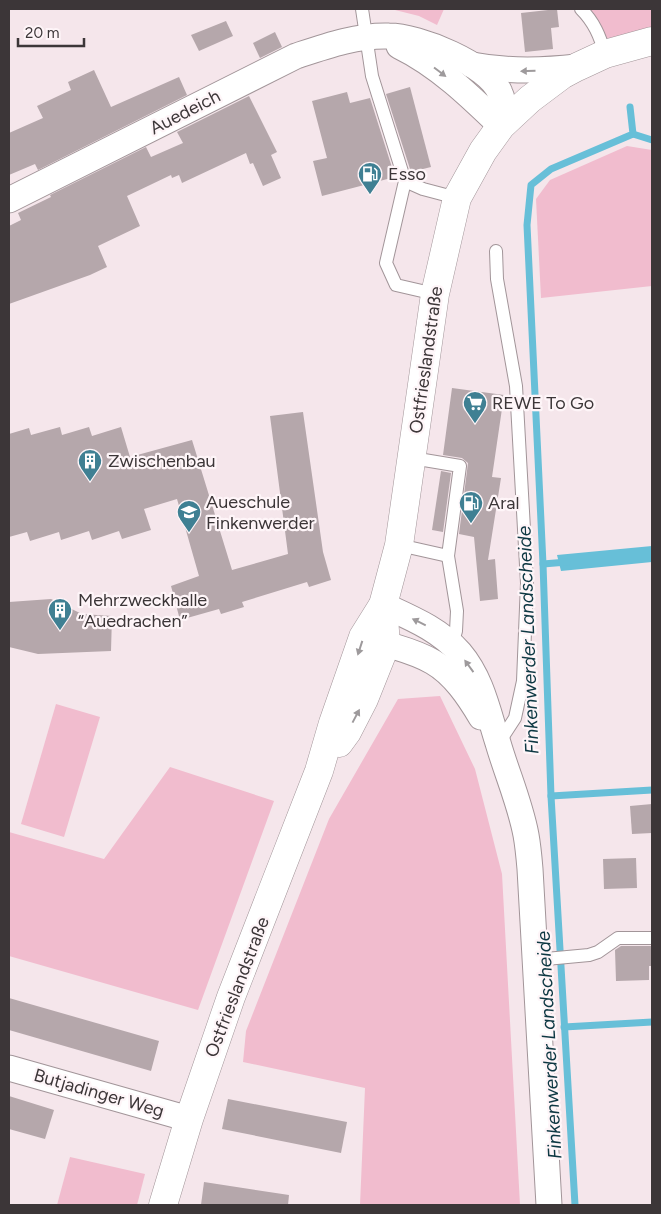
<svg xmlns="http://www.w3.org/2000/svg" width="661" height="1214" font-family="Figtree,sans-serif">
  <rect width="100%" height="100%" fill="#f5e6eb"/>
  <g fill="#f1bcce">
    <path d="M391,9H444L437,25L419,16Z"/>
    <path d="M589,9H652V28L608,41Z"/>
    <path d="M627,146L652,150V286L541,298L536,199L550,180Z"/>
    <path d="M440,696L475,769L502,874L520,1205H360L365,1088L243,1062L246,1031L329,819L398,699Z"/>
    <path d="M56,704L100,717L64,837L21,824Z"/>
    <path d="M170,767L274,801L198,1010L9,956V832L104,859Z"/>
    <path d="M70,1157L145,1174L137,1205H57Z"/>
  </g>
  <path fill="#67bfd8" d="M652,546V562L561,571L557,555Z"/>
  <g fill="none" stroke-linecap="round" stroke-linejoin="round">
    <g stroke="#67bfd8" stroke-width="7">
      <path d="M633,134L652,140"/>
      <path d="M543,564L567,562"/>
      <path d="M551,796L652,790"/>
      <path d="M564,1027L652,1022"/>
      <path d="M575,1205L551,796L543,564L527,225L531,185L551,169L633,134L630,107"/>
    </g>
  </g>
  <g fill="#b5a7ab">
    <path d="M557,9L559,27L551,28L553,49L525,52L521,13Z"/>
    <path d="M226,21L233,36L199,51L191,35Z"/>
    <path d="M275,32L282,47L260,58L253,43Z"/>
    <path d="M94,70L111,107L179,77L187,95L38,170L35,164L9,175V133L43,118L37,106L71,90L68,82Z"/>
    <path d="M410,87L431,167L411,172L386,94Z"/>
    <path d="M347,92L350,103L370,98L395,177L322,196L313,161L327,158L312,101Z"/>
    <path d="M249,96L277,152L271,155L281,178L263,186L253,163L250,164L246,153L182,183L179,175L172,178L171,175L127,196L140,226L98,246L107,267L90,275L9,304V226L21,220L18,213L51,197L50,195L146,147L151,157L183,143L177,132Z"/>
    <path d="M452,388L504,395L492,477L501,478L488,560L495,559L498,599L480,601L474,537L459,534L468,463L462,458L443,455Z"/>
    <path d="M303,412L323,552L331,580L309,587L307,582L242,602L244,607L221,614L219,609L180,620L171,586L199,576L177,499L144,509L151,530L122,539L119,531L92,540L89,531L61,540L59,532L30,541L27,532L9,537V434L29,428L31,435L60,427L62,435L89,427L92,436L121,427L130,457L192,440L232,570L288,554L270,416Z"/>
    <path d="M441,471L451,473L443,532L432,530Z"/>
    <path d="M51,599L82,614L112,616L111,651L38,654L9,647V602Z"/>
    <path d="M652,804V833L632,834L630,806Z"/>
    <path d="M636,858L637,888L604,889L603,859Z"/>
    <path d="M621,946H652V966H649V980L616,981L615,950Z"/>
    <path d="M9,998L159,1041L151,1071L9,1030Z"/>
    <path d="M9,1096L54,1110L45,1139L9,1129Z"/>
    <path d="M228,1099L347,1122L341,1153L222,1129Z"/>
    <path d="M204,1182L289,1195L288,1205H201Z"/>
  </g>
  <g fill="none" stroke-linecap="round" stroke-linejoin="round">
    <g stroke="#a29599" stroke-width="14">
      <g id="lane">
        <path d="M362,9L372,76L405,181L386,263L396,285L435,294"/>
        <path d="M581,9C594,22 600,36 605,54"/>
        <path d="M405,181L423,189L457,198"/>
        <path d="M496,251L497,279L516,386L527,583L523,681L515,718L498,744"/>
        <path d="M412,458L460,466L448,556L457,611L456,631L451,648"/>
        <path d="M399,545L448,556"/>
        <path d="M535,960L589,955L598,952L618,938H652"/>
      </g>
    </g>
    <g stroke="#a29599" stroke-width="27">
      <g id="street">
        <path d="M399,46C438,65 470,96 501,126"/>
        <path d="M472,65C508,72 541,71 577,67"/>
        <path d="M9,200L296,56C326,46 357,35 389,36C418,36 489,64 500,93C505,104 504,115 501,126"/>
        <path d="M383,605C411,618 439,629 460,653C482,679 488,712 498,743C507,774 520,803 526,835C528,846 529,857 530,869L549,1205"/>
        <path d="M386,644C402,649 418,653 433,662C454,674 469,697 481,717"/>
        <path d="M9,1068L189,1119"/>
      </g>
    </g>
    <g stroke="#a29599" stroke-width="29">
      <g id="secondary">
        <path d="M339,743L347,732L364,699L386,644L383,605"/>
        <path d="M163,1205L189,1119L231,997L319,771L333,723L363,637L383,605L399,545L435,294L457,198L483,151L501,126L530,99L562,75L577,67L605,54L652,41"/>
      </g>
    </g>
    <use href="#lane" stroke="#fff" stroke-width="12"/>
    <use href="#street" stroke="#fff" stroke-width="25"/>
    <use href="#secondary" stroke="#fff" stroke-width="28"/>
  </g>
  <defs><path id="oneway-solid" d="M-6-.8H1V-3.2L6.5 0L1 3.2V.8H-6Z" transform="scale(1.25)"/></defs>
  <g fill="#9e9a9c">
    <use href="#oneway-solid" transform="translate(528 71) rotate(179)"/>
    <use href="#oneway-solid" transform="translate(440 72) rotate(37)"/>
    <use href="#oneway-solid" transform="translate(419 622) rotate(-154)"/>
    <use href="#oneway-solid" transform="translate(360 648) rotate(108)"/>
    <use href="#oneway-solid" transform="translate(469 666) rotate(-126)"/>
    <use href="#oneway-solid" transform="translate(356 716) rotate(-62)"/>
  </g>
  <defs>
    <g id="fuel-pin" transform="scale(1.25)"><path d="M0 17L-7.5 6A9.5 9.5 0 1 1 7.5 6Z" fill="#3f8093" stroke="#fef5f8"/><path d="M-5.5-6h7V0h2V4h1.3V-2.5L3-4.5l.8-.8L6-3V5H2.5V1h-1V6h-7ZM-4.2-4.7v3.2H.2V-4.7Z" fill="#fff"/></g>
    <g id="supermarket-pin" transform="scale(1.25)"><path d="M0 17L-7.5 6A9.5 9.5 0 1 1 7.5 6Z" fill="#3f8093" stroke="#fef5f8"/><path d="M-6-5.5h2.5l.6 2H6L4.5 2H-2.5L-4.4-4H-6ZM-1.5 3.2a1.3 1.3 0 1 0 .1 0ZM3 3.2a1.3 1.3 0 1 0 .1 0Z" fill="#fff"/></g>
    <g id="building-pin" transform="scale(1.25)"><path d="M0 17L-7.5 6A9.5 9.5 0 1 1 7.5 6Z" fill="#3f8093" stroke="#fef5f8"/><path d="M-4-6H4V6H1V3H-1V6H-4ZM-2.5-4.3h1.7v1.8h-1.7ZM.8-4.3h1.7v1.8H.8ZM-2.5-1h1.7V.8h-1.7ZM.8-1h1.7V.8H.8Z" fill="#fff"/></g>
    <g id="school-pin" transform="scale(1.25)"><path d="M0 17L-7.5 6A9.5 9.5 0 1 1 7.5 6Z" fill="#3f8093" stroke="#fef5f8"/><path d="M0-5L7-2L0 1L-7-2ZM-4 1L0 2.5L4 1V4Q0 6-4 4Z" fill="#fff"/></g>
  </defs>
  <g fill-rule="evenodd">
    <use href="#fuel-pin" x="370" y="174"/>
    <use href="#supermarket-pin" x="475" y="403"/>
    <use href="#building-pin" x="90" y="461"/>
    <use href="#fuel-pin" x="471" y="503"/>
    <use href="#school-pin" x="189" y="512"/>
    <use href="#building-pin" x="60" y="610"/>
  </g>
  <g text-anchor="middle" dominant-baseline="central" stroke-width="4.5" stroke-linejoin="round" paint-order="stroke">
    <g font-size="18" fill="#3c3638" stroke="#fef5f8">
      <text transform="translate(185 112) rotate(-27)">Auedeich</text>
      <text transform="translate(426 360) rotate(-82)">Ostfrieslandstraße</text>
      <text transform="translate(237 987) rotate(-69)">Ostfrieslandstraße</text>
      <text transform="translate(99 1093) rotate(16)">Butjadinger Weg</text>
    </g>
    <g font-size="18" fill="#3c3638" stroke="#fef5f8" text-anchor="start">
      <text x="388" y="174">Esso</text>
      <text x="492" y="403">REWE To Go</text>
      <text x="108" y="461">Zwischenbau</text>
      <text x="206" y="502">Aueschule<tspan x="206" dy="21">Finkenwerder</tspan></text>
      <text x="488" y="503">Aral</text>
      <text x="78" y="600">Mehrzweckhalle<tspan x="78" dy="21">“Auedrachen”</tspan></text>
    </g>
    <g font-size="19" font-style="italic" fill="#0e3843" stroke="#fef5f8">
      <text transform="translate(528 640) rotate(-92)">Finkenwerder Landscheide</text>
      <text transform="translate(549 1045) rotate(-93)">Finkenwerder Landscheide</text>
    </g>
  </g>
  <rect width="661" height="1214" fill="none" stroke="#3c3638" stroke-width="20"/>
  <path d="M18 38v8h66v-8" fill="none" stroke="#3c3638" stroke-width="2.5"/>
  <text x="25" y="38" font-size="15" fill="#3c3638" stroke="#fef5f8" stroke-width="4" paint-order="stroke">20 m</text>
</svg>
